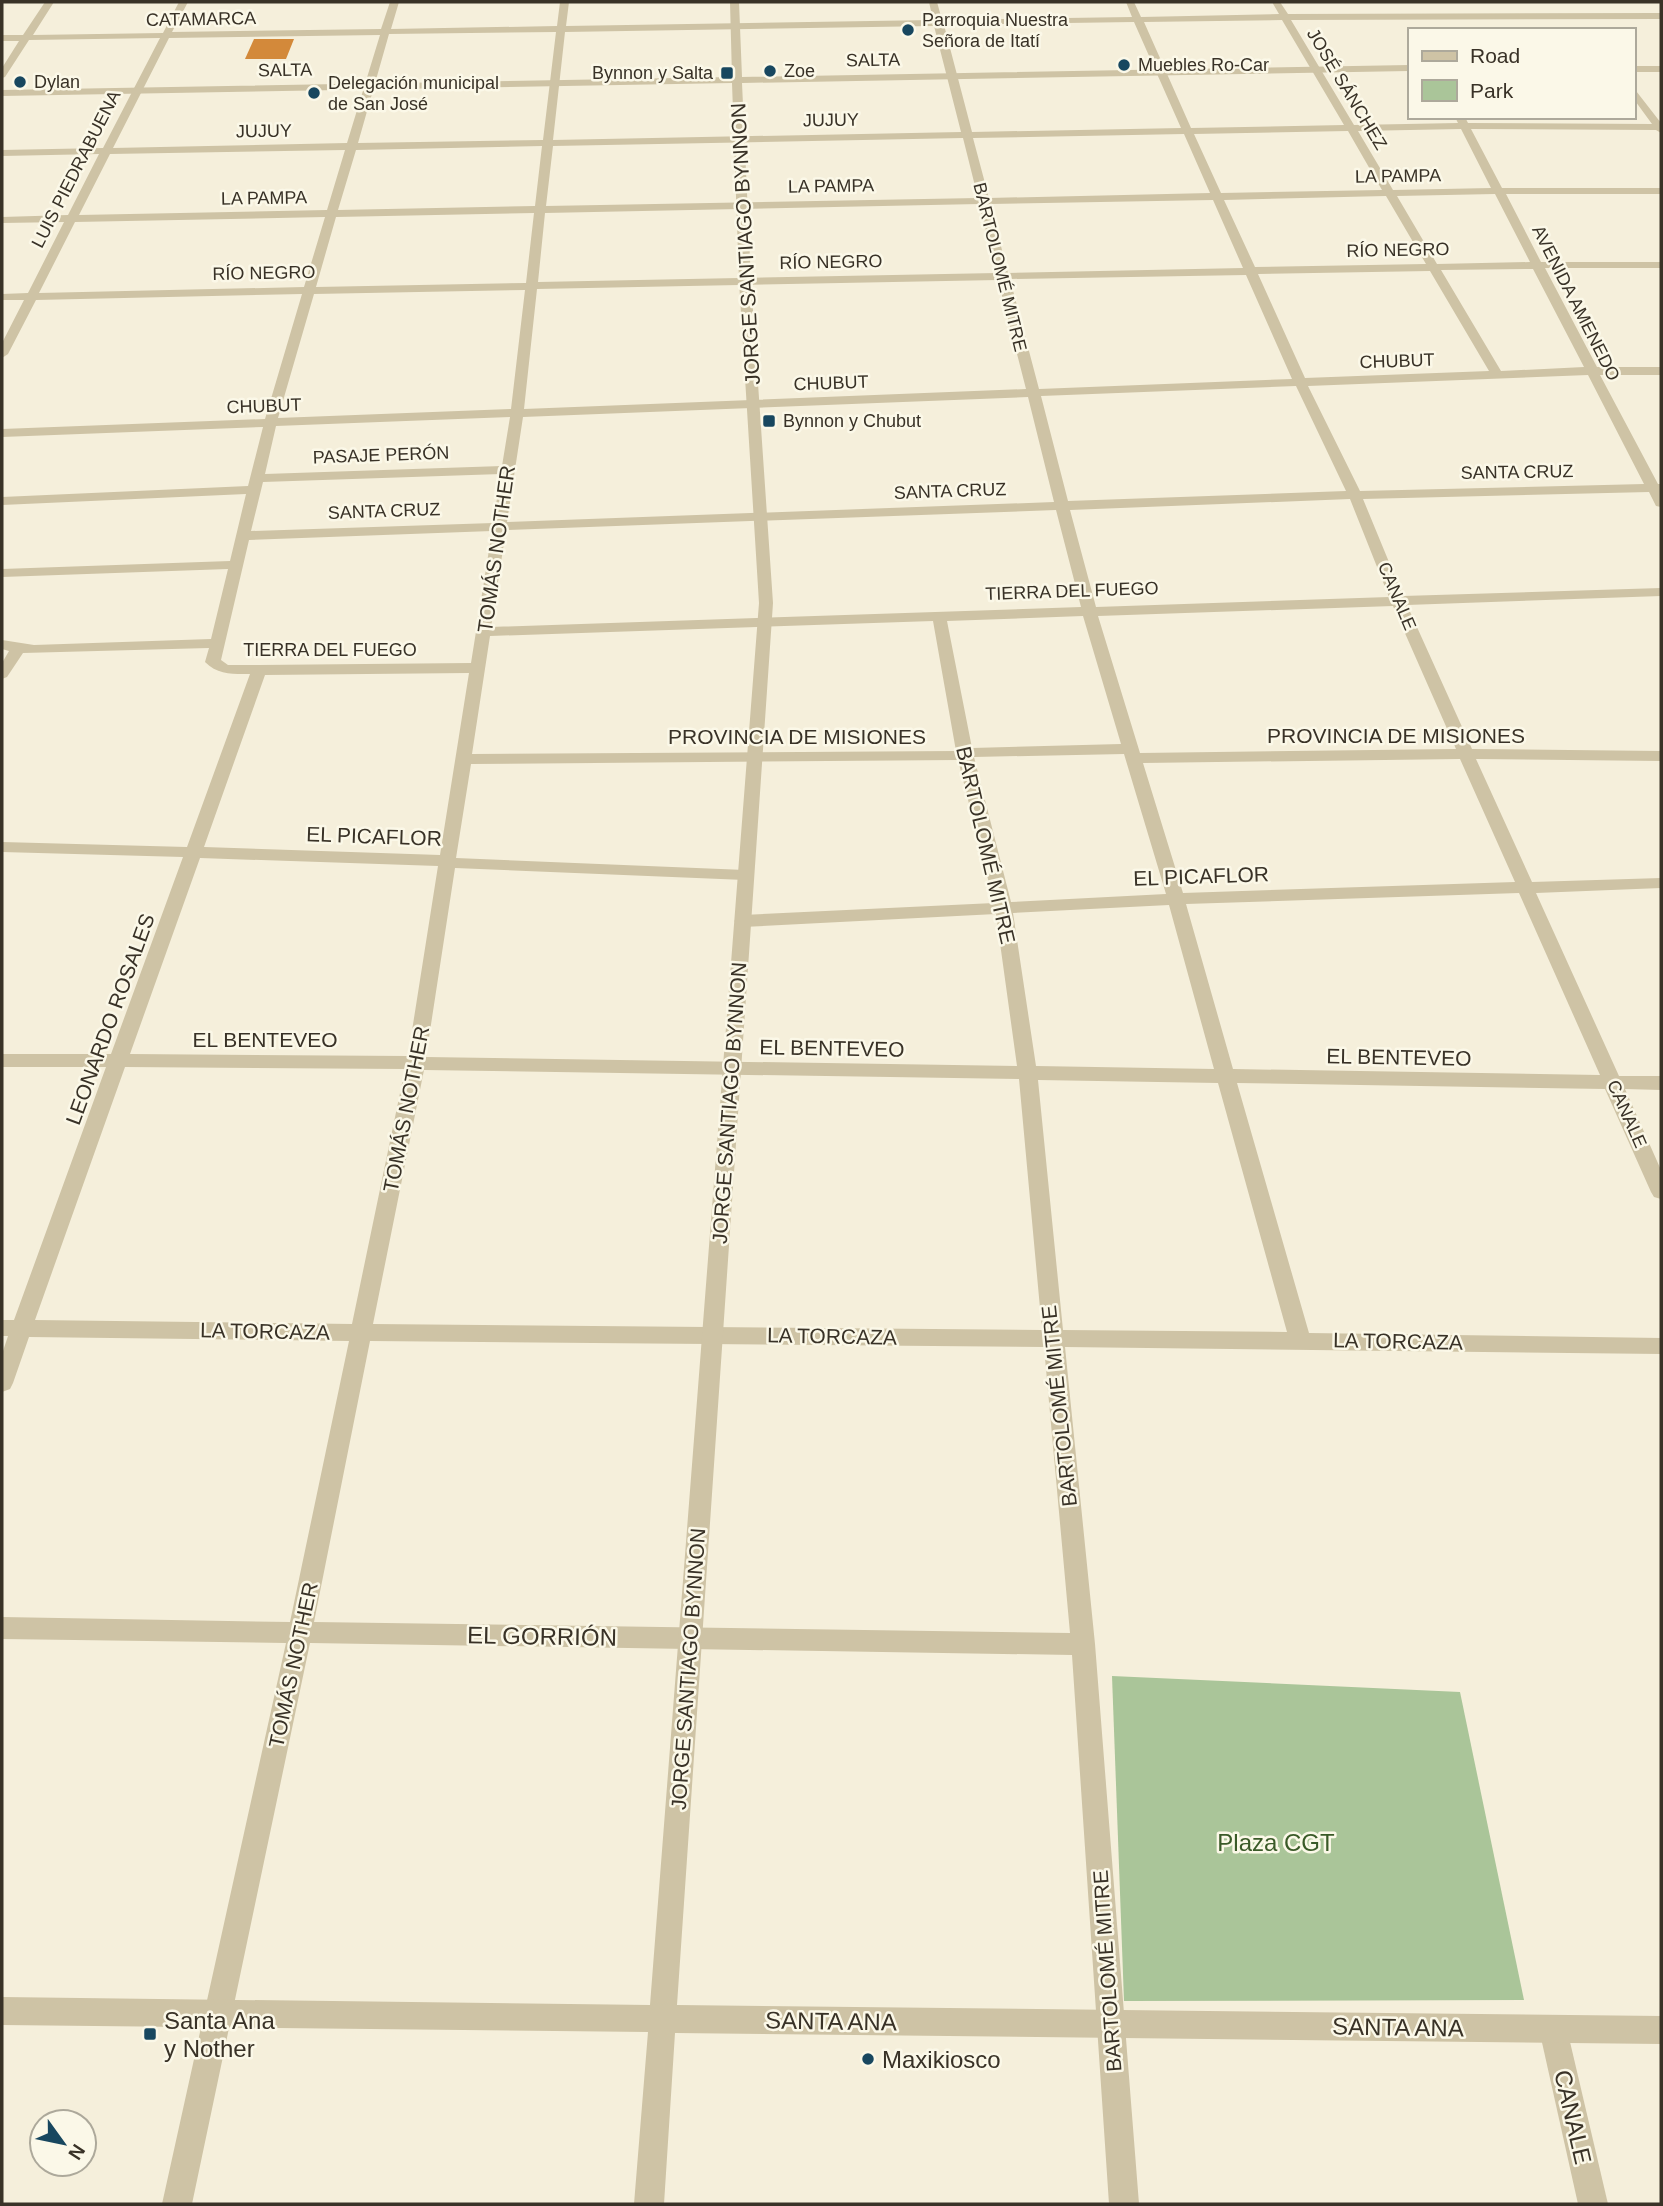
<svg xmlns="http://www.w3.org/2000/svg" width="1663" height="2206" font-family="Helvetica,sans-serif">
  <rect width="100%" height="100%" fill="#f5efdb"/>
  <path fill="#aac599" d="M1112,1676L1460,1692L1524,2000L1124,2001Z"/>
  <path fill="#d3893a" d="M254,39H294L286,59H245Z"/>
  <g fill="none" stroke-linecap="round" stroke-linejoin="round">
    <g fill="#cec3a5" fill-rule="evenodd">
      <path d="M45,2H54L33,35L163,33L179,2H188L172,32L381,29L390,2H399L391,29L557,26L560,2H569L566,26L933,20L929,2H937L942,20L1132,17L1126,2H1134L1141,17L1279,14L1272,2H1280L1288,14L1661,13V19L1291,20L1354,125L1458,123L1455,117H1465L1468,123L1652,124L1633,98V87L1661,123V133L1656,130L1471,129L1502,188H1661V194H1506L1541,262H1661V268H1545L1597,367H1661V375H1600L1658,484H1661V507L1656,506L1649,492L1363,499L1403,596L1661,588V596L1407,605L1472,749L1661,751V761L1476,759L1532,882L1661,878V888L1536,893L1619,1076H1661V1090L1625,1089L1661,1170V1199L1654,1197L1651,1192L1605,1089L1237,1083L1309,1333L1661,1338V1354L1065,1347L1095,1644L1139,2204H1109L1072,1655L310,1643L192,2204H162L286,1643L2,1639V1617L290,1622L349,1341L29,1337L13,1383L10,1389L2,1392V1354L8,1336H2V1320H14L106,1067H2V1054H111L183,857L2,852V842L187,847L250,674C233,674 218,675 205,662L209,648L23,653L7,677L2,679V663L9,651L2,649V640L34,645L211,639L228,569L2,577V569L230,561L246,494L2,505V497L248,486L263,427L2,437V429L265,419L302,294L36,300L8,354L2,358V343L24,300H2V294L28,293L64,222L2,223V217L68,215L99,154L2,156V150L103,148L160,38L29,40L5,77L2,78V68L19,41H2V35H23ZM1282,20L1344,125L1191,128L1144,22ZM1134,22L1181,128L972,132L944,25ZM934,26L961,132L553,140L565,32ZM556,32L543,140L358,143L389,34ZM380,35L347,143L113,148L169,38ZM1461,129L1491,188L1393,190L1358,131ZM1348,131L1382,190L1221,193L1194,134ZM1184,134L1210,193L989,198L973,138ZM963,138L978,198L546,206L553,146ZM542,146L535,206L338,210L356,150ZM345,150L327,210L79,215L110,154ZM1495,194L1530,262L1437,264L1397,196ZM1386,196L1426,264L1255,267L1224,200ZM1213,200L1243,268L1008,273L990,204ZM979,204L997,273L538,282L545,213ZM534,213L526,283L316,287L336,217ZM325,217L304,287L39,293L75,222ZM1533,269L1584,367L1501,371L1441,270ZM1430,271L1489,371L1305,378L1258,274ZM1246,275L1292,379L1039,389L1010,279ZM998,280L1026,389L524,409L537,289ZM525,290L511,409L278,418L314,294ZM1588,375L1644,484L1360,491L1308,386ZM1296,386L1346,491L1068,501L1041,396ZM1028,397L1054,502L507,522L523,417ZM510,417L502,466L265,474L276,426ZM501,474L493,523L251,531L263,482ZM1350,499L1389,597L1096,607L1070,510ZM1056,510L1081,607L491,627L506,530ZM492,531L471,663L259,665H228L221,660L249,540ZM1393,606L1456,749L1140,753L1098,616ZM1083,616L1121,744L972,748L947,621ZM933,621L956,751L472,754L490,636ZM469,673L440,855L204,847L265,675ZM1124,754L1166,894L1011,902L974,757ZM1460,759L1515,882L1183,893L1143,763ZM958,760L994,903L743,915L734,921L743,927L996,914L1017,1066L426,1057L455,868L745,880L754,875L745,870L456,858L471,764ZM200,858L438,866L408,1056L130,1054ZM1519,893L1600,1075L1233,1069L1186,904ZM1169,905L1214,1069L1036,1066L1013,913ZM125,1067L405,1069L352,1324L35,1320ZM424,1070L1019,1079L1042,1330L373,1324ZM1038,1080L1218,1083L1287,1332L1063,1330ZM370,1341L1044,1347L1070,1633L314,1622Z"/>
      <path d="M1553,2015L1563,2019L1567,2029L1608,2204H1578L1539,2029L1543,2019Z"/>
    </g>
    <g fill="#cec3a5" fill-rule="evenodd">
      <path d="M730,2H739L742,77L1409,65V71L742,83L751,281L773,603L677,2005L1661,2016V2044L675,2033L664,2204H634L648,2032L2,2025V1997L650,2005L759,603L739,281L732,83L2,96V90L732,77Z"/>
      <rect x="1633" y="66" width="28" height="6"/>
    </g>
  </g>
  <g fill="#18475f" stroke="#fbf8e8" stroke-width="2.5">
    <circle cx="908" cy="30" r="7"/>
    <circle cx="1124" cy="65" r="7"/>
    <circle cx="770" cy="71" r="7"/>
    <rect x="720" y="66" width="14" height="14" rx="3.5"/>
    <circle cx="20" cy="82" r="7"/>
    <circle cx="314" cy="93" r="7"/>
    <rect x="762" y="414" width="14" height="14" rx="3.5"/>
    <rect x="143" y="2027" width="14" height="14" rx="3.5"/>
    <circle cx="868" cy="2059" r="7"/>
  </g>
  <g text-anchor="middle" dominant-baseline="central" stroke-width="5" stroke-linejoin="round" paint-order="stroke">
    <g font-size="18" fill="#393227" stroke="#fbf8e8">
      <text transform="translate(201 19) rotate(-1)">CATAMARCA</text>
      <text transform="translate(873 60) rotate(-1)">SALTA</text>
      <text transform="translate(285 70) rotate(-1)">SALTA</text>
      <text transform="translate(1347 89) rotate(59)">JOSÉ SÁNCHEZ</text>
      <text transform="translate(831 120) rotate(-1)">JUJUY</text>
      <text transform="translate(264 131) rotate(-1)">JUJUY</text>
      <text transform="translate(76 169) rotate(-63)">LUIS PIEDRABUENA</text>
      <text transform="translate(1398 176) rotate(-1)">LA PAMPA</text>
      <text transform="translate(831 186) rotate(-1)">LA PAMPA</text>
      <text transform="translate(264 198) rotate(-1)">LA PAMPA</text>
      <text transform="translate(1398 250) rotate(-1)">RÍO NEGRO</text>
      <text transform="translate(831 262) rotate(-1)">RÍO NEGRO</text>
      <text transform="translate(1000 267) rotate(76)">BARTOLOMÉ MITRE</text>
      <text transform="translate(264 273) rotate(-1)">RÍO NEGRO</text>
      <text transform="translate(1576 303) rotate(63)">AVENIDA AMENEDO</text>
      <text transform="translate(1397 361) rotate(-2)">CHUBUT</text>
      <text transform="translate(831 383) rotate(-2)">CHUBUT</text>
      <text transform="translate(264 406) rotate(-2)">CHUBUT</text>
      <text transform="translate(381 455) rotate(-2)">PASAJE PERÓN</text>
      <text transform="translate(1517 472) rotate(-1)">SANTA CRUZ</text>
      <text transform="translate(950 491) rotate(-2)">SANTA CRUZ</text>
      <text transform="translate(384 511) rotate(-2)">SANTA CRUZ</text>
      <text transform="translate(1072 591) rotate(-2)">TIERRA DEL FUEGO</text>
      <text transform="translate(1397 596) rotate(67)">CANALE</text>
      <text x="330" y="650">TIERRA DEL FUEGO</text>
      <text transform="translate(1627 1114) rotate(66)">CANALE</text>
    </g>
    <g font-size="18" fill="#393227" stroke="#fbf8e8" text-anchor="start">
      <text x="922" y="20">Parroquia Nuestra<tspan x="922" dy="21">Señora de Itatí</tspan></text>
      <text x="1138" y="65">Muebles Ro-Car</text>
      <text x="784" y="71">Zoe</text>
      <text x="713" y="73" text-anchor="end">Bynnon y Salta</text>
      <text x="34" y="82">Dylan</text>
      <text x="328" y="83">Delegación municipal<tspan x="328" dy="21">de San José</tspan></text>
      <text x="783" y="421">Bynnon y Chubut</text>
    </g>
    <g font-size="21" fill="#393227" stroke="#fbf8e8">
      <text transform="translate(745 244) rotate(-93)">JORGE SANTIAGO BYNNON</text>
      <text transform="translate(496 549) rotate(-82)">TOMÁS NOTHER</text>
      <text x="1396" y="735">PROVINCIA DE MISIONES</text>
      <text x="797" y="736">PROVINCIA DE MISIONES</text>
      <text transform="translate(374 836) rotate(2)">EL PICAFLOR</text>
      <text transform="translate(986 845) rotate(77)">BARTOLOMÉ MITRE</text>
      <text transform="translate(1201 876) rotate(-2)">EL PICAFLOR</text>
      <text transform="translate(110 1019) rotate(-70)">LEONARDO ROSALES</text>
      <text x="265" y="1039">EL BENTEVEO</text>
      <text transform="translate(832 1048) rotate(1)">EL BENTEVEO</text>
      <text transform="translate(1399 1057) rotate(1)">EL BENTEVEO</text>
      <text transform="translate(729 1103) rotate(-86)">JORGE SANTIAGO BYNNON</text>
      <text transform="translate(406 1109) rotate(-79)">TOMÁS NOTHER</text>
      <text transform="translate(265 1331) rotate(1)">LA TORCAZA</text>
      <text transform="translate(832 1336) rotate(1)">LA TORCAZA</text>
      <text transform="translate(1398 1341) rotate(1)">LA TORCAZA</text>
      <text transform="translate(1059 1406) rotate(-96)">BARTOLOMÉ MITRE</text>
      <text transform="translate(293 1665) rotate(-78)">TOMÁS NOTHER</text>
      <text transform="translate(688 1669) rotate(-86)">JORGE SANTIAGO BYNNON</text>
      <text transform="translate(1107 1971) rotate(-94)">BARTOLOMÉ MITRE</text>
    </g>
    <g font-size="24" fill="#393227" stroke="#fbf8e8">
      <text transform="translate(542 1636) rotate(1)">EL GORRIÓN</text>
      <text transform="translate(831 2021) rotate(1)">SANTA ANA</text>
      <text transform="translate(1398 2027) rotate(1)">SANTA ANA</text>
      <text transform="translate(1573 2117) rotate(77)">CANALE</text>
    </g>
    <g font-size="24" fill="#3a5a28" stroke="#fbf8e8">
      <text x="1276" y="1842">Plaza CGT</text>
    </g>
    <g font-size="24" fill="#393227" stroke="#fbf8e8" text-anchor="start">
      <text x="164" y="2020">Santa Ana<tspan x="164" dy="28">y Nother</tspan></text>
      <text x="882" y="2059">Maxikiosco</text>
    </g>
  </g>
  <rect width="1663" height="2206" fill="none" stroke="#393227" stroke-width="7"/>
  <rect x="1408" y="28" width="228" height="91" fill="#fbf8e8" stroke="#ada99b" stroke-width="2"/>
  <rect x="1422" y="51" width="35" height="10" fill="#cec3a5" stroke="#ada99b" stroke-width="2"/>
  <text x="1470" y="63" font-size="21" fill="#393227">Road</text>
  <rect x="1422" y="80" width="35" height="21" fill="#aac599" stroke="#ada99b" stroke-width="2"/>
  <text x="1470" y="98" font-size="21" fill="#393227">Park</text>
  <g transform="translate(63 2143) rotate(123)"><circle r="33" fill="#fbf8e8" stroke="#ada99b" stroke-width="2"/>
  <path d="M0-5L12 26L0 18L-12 26Z" fill="#18475f"/>
  <text y="-10" font-size="19" font-weight="bold" text-anchor="middle" fill="#393227">N</text>
  </g>
</svg>
